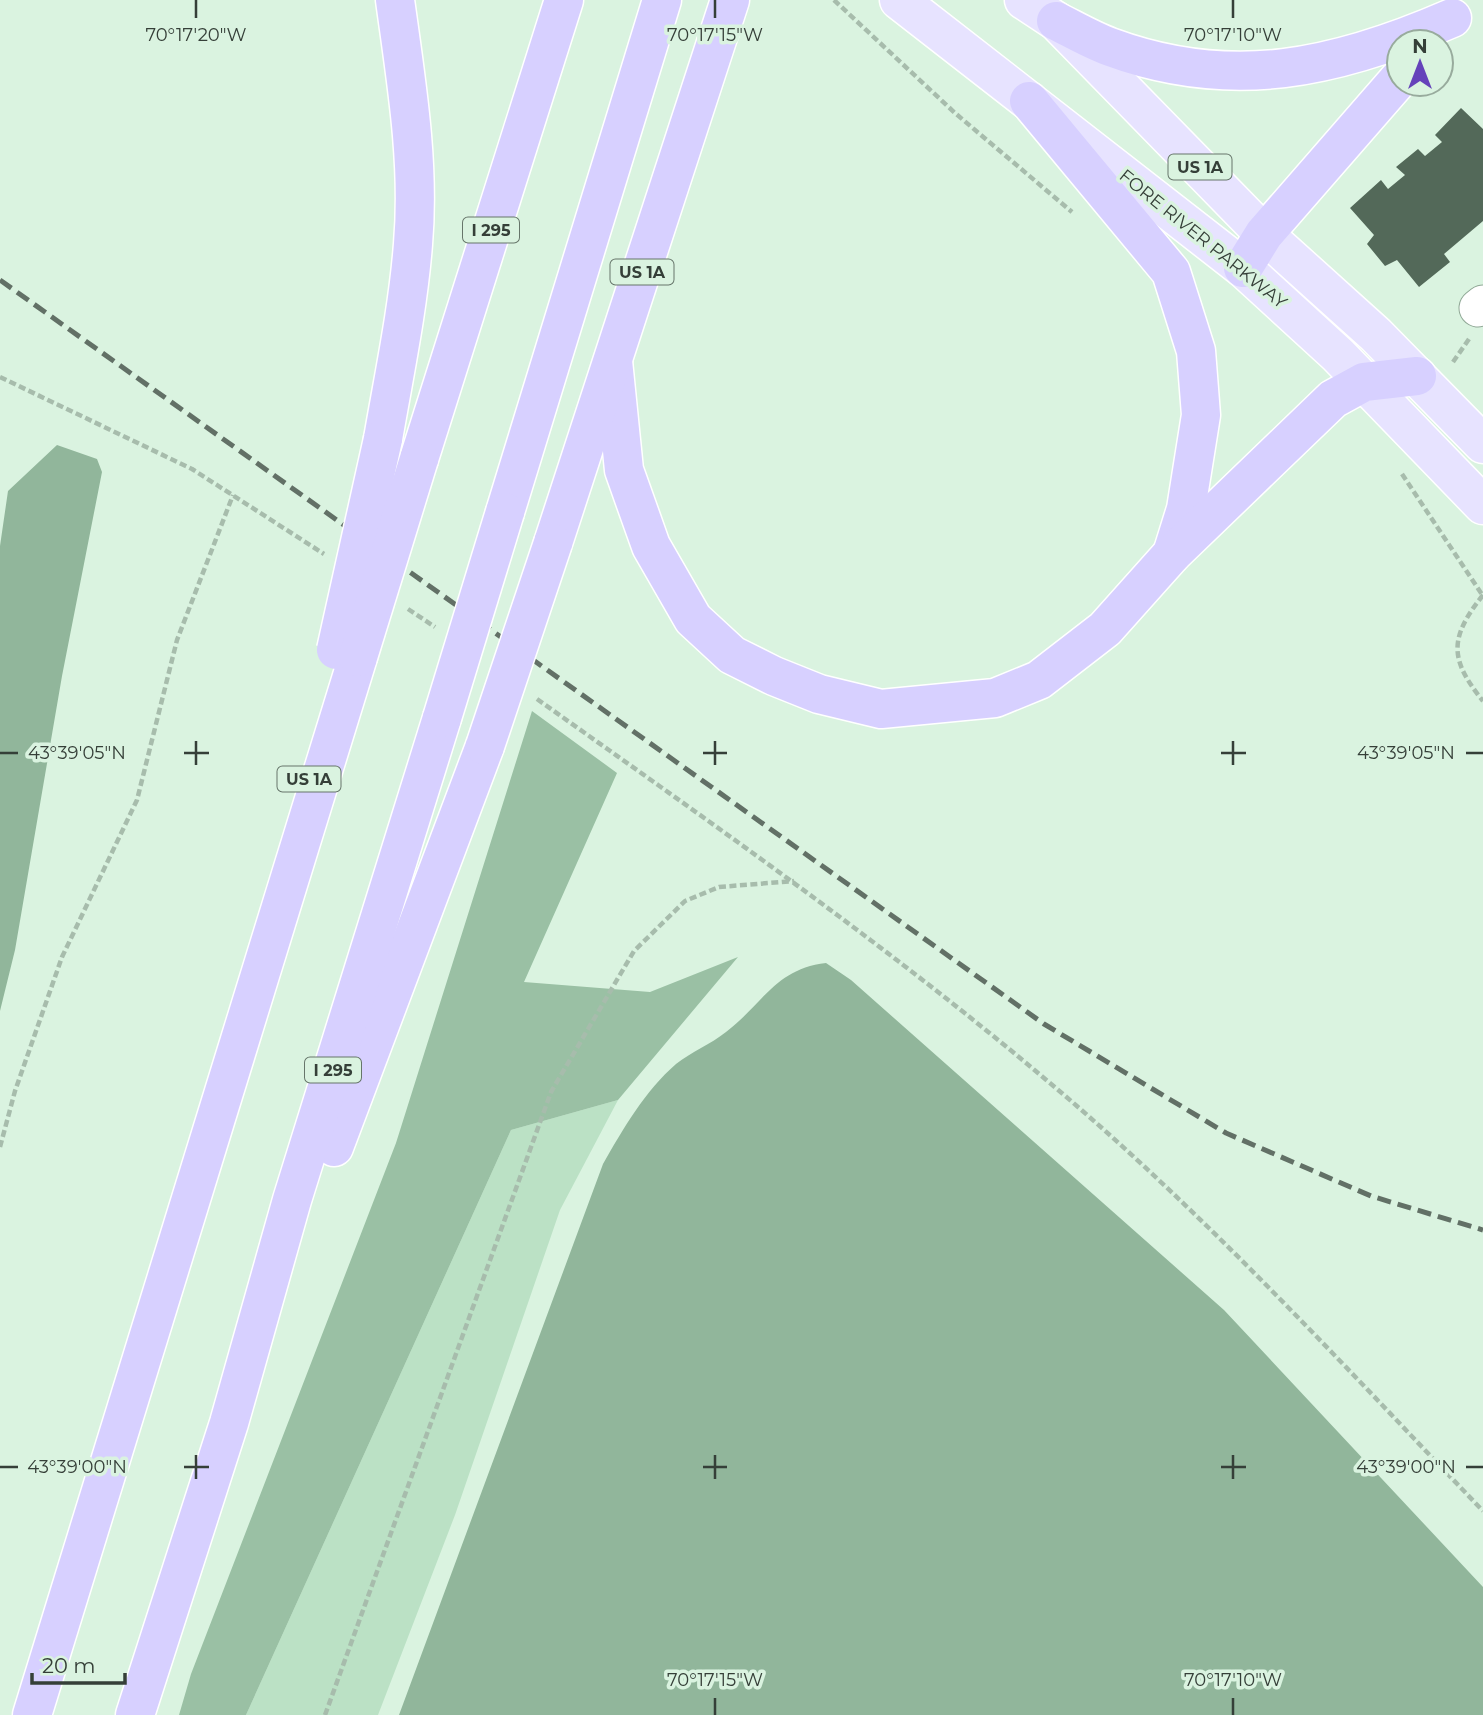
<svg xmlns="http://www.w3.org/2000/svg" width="1483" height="1715" font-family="Montserrat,sans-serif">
  <rect width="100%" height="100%" fill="#daf3e0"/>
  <path fill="#bbe1c5" d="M618,1100L560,1210L455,1515L378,1715H246L511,1130Z"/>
  <path fill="#9ac0a4" d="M532,711L617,773L524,982L650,992L738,957L618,1100L511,1130L246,1715H179L191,1674L396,1143Z"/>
  <g fill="#91b69b">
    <path d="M57,445L97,459L102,472L62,676L15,950L0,1011V546L8,491Z"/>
    <path d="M826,963L851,980L1224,1310L1483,1587V1715H399L603,1164C623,1129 645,1091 676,1064C691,1052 711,1044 726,1032C763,1004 775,969 826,963Z"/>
  </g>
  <path fill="#536959" d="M1461,108L1483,129V221L1444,254L1450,262L1419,287L1397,260L1385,266L1367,244L1374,235L1350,208L1381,180L1388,189L1405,175L1396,167L1418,149L1425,156L1442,142L1435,135Z"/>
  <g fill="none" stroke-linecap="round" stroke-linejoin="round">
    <g stroke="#90a896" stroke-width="39">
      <path id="minor" d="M1478,308L1483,304"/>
    </g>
    <g stroke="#fff" stroke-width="41">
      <g id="major">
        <path d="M899,0L1243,268L1338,355L1483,505"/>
        <path d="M1024,0L1056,21L1264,234L1376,335L1483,444"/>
      </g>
    </g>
    <g stroke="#fff" stroke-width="41">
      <g id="highway">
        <path d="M1056,21C1074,30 1091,40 1110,47C1232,92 1337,68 1452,18"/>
        <path d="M1029,101L1171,272L1196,351L1201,415L1186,509L1172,554"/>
        <path d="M1243,268L1264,234L1399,79"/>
        <path d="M613,361L624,470L651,546L693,619L732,655L774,676L819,694L881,709L995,698L1039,680L1105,629L1172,554L1333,399L1364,382L1417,376"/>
        <path d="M383,439C394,375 408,309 413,244C420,163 406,80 395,0"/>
        <path d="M419,459L564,0"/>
        <path d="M505,512L662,0"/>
        <path d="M553,543L730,0"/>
        <path d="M334,1147L485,746"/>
        <path d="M32,1715L358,657"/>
        <path d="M135,1715L229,1423L292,1200L442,718"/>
      </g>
    </g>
    <g stroke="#a7bcac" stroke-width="4.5" stroke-dasharray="7 3.5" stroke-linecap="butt">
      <path d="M834,0L955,113L1072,212"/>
      <path d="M1453,362L1469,339"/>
      <path d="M0,377L192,469L324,554"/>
      <path d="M1402,474L1483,596"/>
      <path d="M1483,595C1449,638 1449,659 1483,701"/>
      <path d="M408,609L435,627"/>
      <path d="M537,699C721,830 907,959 1078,1107C1222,1232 1351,1373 1483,1511"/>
      <path d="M0,1147L15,1091L62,957L137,800L177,640L233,495"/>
      <path d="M325,1715L551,1092L634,951L685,901L719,887L794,881"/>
    </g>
    <use href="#minor" stroke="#fff" stroke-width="37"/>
    <use href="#major" stroke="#e7e3ff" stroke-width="38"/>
    <use href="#highway" stroke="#d7d0ff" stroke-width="38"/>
    <path stroke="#627066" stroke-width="5" stroke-dasharray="14 7" stroke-linecap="butt" d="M0,280L1044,1024L1226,1133L1371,1196L1483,1230"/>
    <g stroke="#fff" stroke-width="41" stroke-linecap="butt">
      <g id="highway-bridge">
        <path d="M336,650L383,439"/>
        <path d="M358,657L419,459"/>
        <path d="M442,718L505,512"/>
        <path d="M485,746L553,543"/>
      </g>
    </g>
    <use href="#highway-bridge" stroke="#d7d0ff" stroke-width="38"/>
  </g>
  <path fill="none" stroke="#353f38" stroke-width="2.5" d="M196,0V18M715,0V18M1233,0V18M196,741V765M715,741V765M1233,741V765M0,753H18M184,753H209M703,753H727M1221,753H1246M1466,753H1483M196,1455V1479M715,1455V1479M1233,1455V1479M0,1467H18M184,1467H209M703,1467H727M1221,1467H1246M1466,1467H1483M715,1698V1715M1233,1698V1715"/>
  <g text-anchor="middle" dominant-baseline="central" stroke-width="7" stroke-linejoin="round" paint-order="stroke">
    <g fill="#daf3e0" stroke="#66756a" stroke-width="2">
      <rect x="1168.5" y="154.5" width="63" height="25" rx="5"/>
      <rect x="463" y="217.5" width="56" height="25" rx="5"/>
      <rect x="610.5" y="259.5" width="63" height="25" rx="5"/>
      <rect x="277.5" y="766.5" width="63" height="25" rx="5"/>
      <rect x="305" y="1057.5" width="56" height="25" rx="5"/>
    </g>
    <g font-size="16" font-weight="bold" fill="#353f38">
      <text x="1200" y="167">US 1A</text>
      <text x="491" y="230">I 295</text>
      <text x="642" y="272">US 1A</text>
      <text x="309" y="779">US 1A</text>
      <text x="333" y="1070">I 295</text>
    </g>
    <g font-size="18" fill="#353f38" stroke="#daf3e0">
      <text transform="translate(1203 239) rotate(39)">FORE RIVER PARKWAY</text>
    </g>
  </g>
  <g font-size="18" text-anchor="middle" fill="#353f38" stroke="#daf3e0" stroke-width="7" stroke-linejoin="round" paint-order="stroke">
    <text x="196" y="41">70°17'20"W</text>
    <text x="715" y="41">70°17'15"W</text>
    <text x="1233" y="41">70°17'10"W</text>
    <text x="77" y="759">43°39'05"N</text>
    <text x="1406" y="759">43°39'05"N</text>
    <text x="77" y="1473">43°39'00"N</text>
    <text x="1406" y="1473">43°39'00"N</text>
    <text x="715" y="1686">70°17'15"W</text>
    <text x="1233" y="1686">70°17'10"W</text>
  </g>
  <g transform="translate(1420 63)"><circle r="33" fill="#daf3e0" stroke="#98ab9d" stroke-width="2"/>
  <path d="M0-5L12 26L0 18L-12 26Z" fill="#6542ba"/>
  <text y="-10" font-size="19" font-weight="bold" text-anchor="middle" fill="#353f38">N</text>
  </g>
  <path d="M32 1673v10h93v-10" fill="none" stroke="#353f38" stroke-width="3.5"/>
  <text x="42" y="1673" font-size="21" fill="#353f38" stroke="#daf3e0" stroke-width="5" paint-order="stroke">20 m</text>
</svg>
